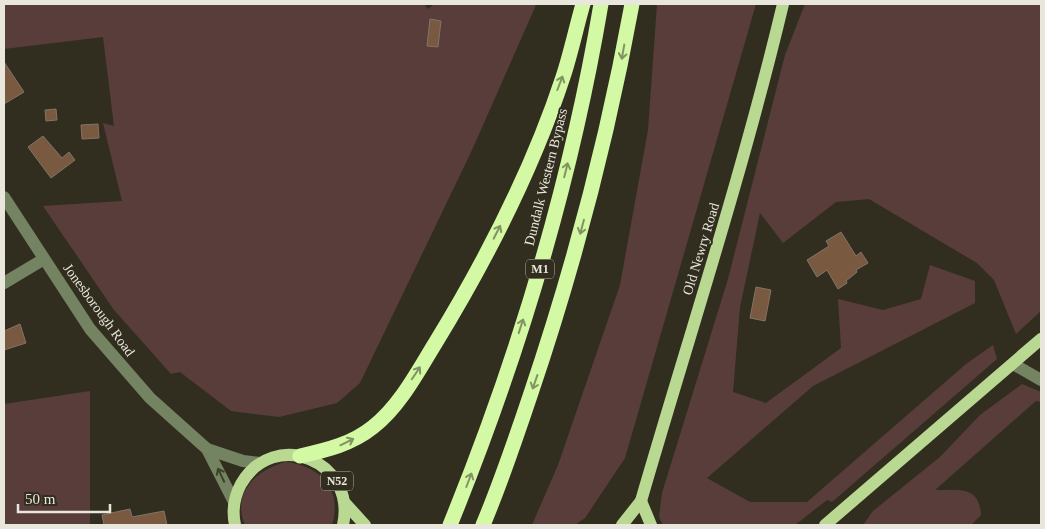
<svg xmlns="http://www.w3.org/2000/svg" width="1045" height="529" font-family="'Times New Roman',serif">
  <rect width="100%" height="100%" fill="#322e1f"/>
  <g fill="#593d3b">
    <path d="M4,4H424L428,9L434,4L536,5L472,150L360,383L337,403L279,417L231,411L180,372L171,374L114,310L43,206L122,201L103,123L114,126L103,37L4,49Z"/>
    <path d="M657,4H756L625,458L585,518L575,525H532L558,465L620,285L648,130Z"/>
    <path d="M805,4H1041V311L1016,334L994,280L977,263L869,199L836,202L783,243L760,213L740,307L733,392L766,403L841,348L838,299L883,310L921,299L930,265L975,281V303L813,386L707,478L750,502H807L966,364L993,345L997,359L832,502L827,500L795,525H663L659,517L662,493L728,279L785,55Z"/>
    <path d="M1022,384L1041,392V402L1036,401L935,490C957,491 979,484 981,515L971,525H863L873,511L940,457L980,415Z"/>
    <path d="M90,391V525H4V404Z"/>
    <path d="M286,462C320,466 343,489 332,525H245C231,493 257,469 286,462Z"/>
  </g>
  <g fill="#795a41" stroke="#837368">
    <path d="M430,19L441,21L438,47L427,46Z"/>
    <path d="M4,62L24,92L4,104Z"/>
    <path d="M56,109L57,120L46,121L45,110Z"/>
    <path d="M98,124L99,138L82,139L81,125Z"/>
    <path d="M43,136L62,158L69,152L75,160L51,178L28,147Z"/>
    <path d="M841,232L856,256L861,252L868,263L856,270L857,272L846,281L847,283L838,289L827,270L817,277L807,260L829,246L826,241Z"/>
    <path d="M756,287L771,290L765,321L750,318Z"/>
    <path d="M20,324L26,343L4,350V331Z"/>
    <path d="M130,509L132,517L164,511L167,525H104L102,515Z"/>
  </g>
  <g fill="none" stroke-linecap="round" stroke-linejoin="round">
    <g stroke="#748361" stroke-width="12">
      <path d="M4,197L90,329L150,398L207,449L234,502"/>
      <path d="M4,283L44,259"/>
      <path d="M1013,364L1041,380"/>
      <path d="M207,449L243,461L260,463"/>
    </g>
    <g stroke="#b9d892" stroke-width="12">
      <path d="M641,501L651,525"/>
      <path d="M345,503L365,525"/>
      <path d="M235,525C232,511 234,497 241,484C274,427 357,461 343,525"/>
      <path d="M622,525L641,501C689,336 743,172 783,4"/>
      <path d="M825,525L1041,339"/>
    </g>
    <g stroke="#d4f9a4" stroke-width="15">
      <path d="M300,456C327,450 352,444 373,427C400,406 418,371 436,342C486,260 533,168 563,77C571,53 576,28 583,4"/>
      <path d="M450,525C518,358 571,182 601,4"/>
      <path d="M483,525C501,482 516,438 531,393C574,266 608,136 632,4"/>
    </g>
  </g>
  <defs><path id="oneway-shaft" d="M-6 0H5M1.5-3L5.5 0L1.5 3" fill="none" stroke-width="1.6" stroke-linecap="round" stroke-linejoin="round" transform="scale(1.25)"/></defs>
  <g stroke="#839462">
    <use href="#oneway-shaft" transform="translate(623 52) rotate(100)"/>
    <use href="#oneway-shaft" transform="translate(560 83) rotate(-69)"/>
    <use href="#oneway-shaft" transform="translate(566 170) rotate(-76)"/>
    <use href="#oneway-shaft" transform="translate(582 227) rotate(105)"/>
    <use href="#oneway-shaft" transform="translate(497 232) rotate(-63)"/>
    <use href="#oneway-shaft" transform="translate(521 326) rotate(-72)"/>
    <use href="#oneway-shaft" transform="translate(416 373) rotate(-56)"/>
    <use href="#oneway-shaft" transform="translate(535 382) rotate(109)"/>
    <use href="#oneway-shaft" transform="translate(347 442) rotate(-26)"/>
    <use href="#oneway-shaft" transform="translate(469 480) rotate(-69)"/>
  </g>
  <use stroke="#3f3f2c" href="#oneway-shaft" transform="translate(221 475) rotate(-115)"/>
  <g text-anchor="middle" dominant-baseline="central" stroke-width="4" stroke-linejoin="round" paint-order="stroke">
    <g fill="#322e1f" stroke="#b2b0a4" stroke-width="1">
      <rect x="526" y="259.5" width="28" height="19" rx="4"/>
      <rect x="321" y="471.5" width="32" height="19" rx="4"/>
    </g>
    <g font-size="12" font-weight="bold" fill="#e9e7dd">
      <text x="540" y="269">M1</text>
      <text x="337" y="481">N52</text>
    </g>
    <g font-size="14" fill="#e9e7dd" stroke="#322e1f">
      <text transform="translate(546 177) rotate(-76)">Dundalk Western Bypass</text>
      <text transform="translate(701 249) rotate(-73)">Old Newry Road</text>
      <text transform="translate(99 310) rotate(54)">Jonesborough Road</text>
    </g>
  </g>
  <rect width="1045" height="529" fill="none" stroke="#e9e7dd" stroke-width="10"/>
  <path d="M18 504v8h92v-8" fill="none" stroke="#e9e7dd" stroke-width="2.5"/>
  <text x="25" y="504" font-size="15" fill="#e9e7dd" stroke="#322e1f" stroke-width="4" paint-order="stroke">50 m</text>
</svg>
